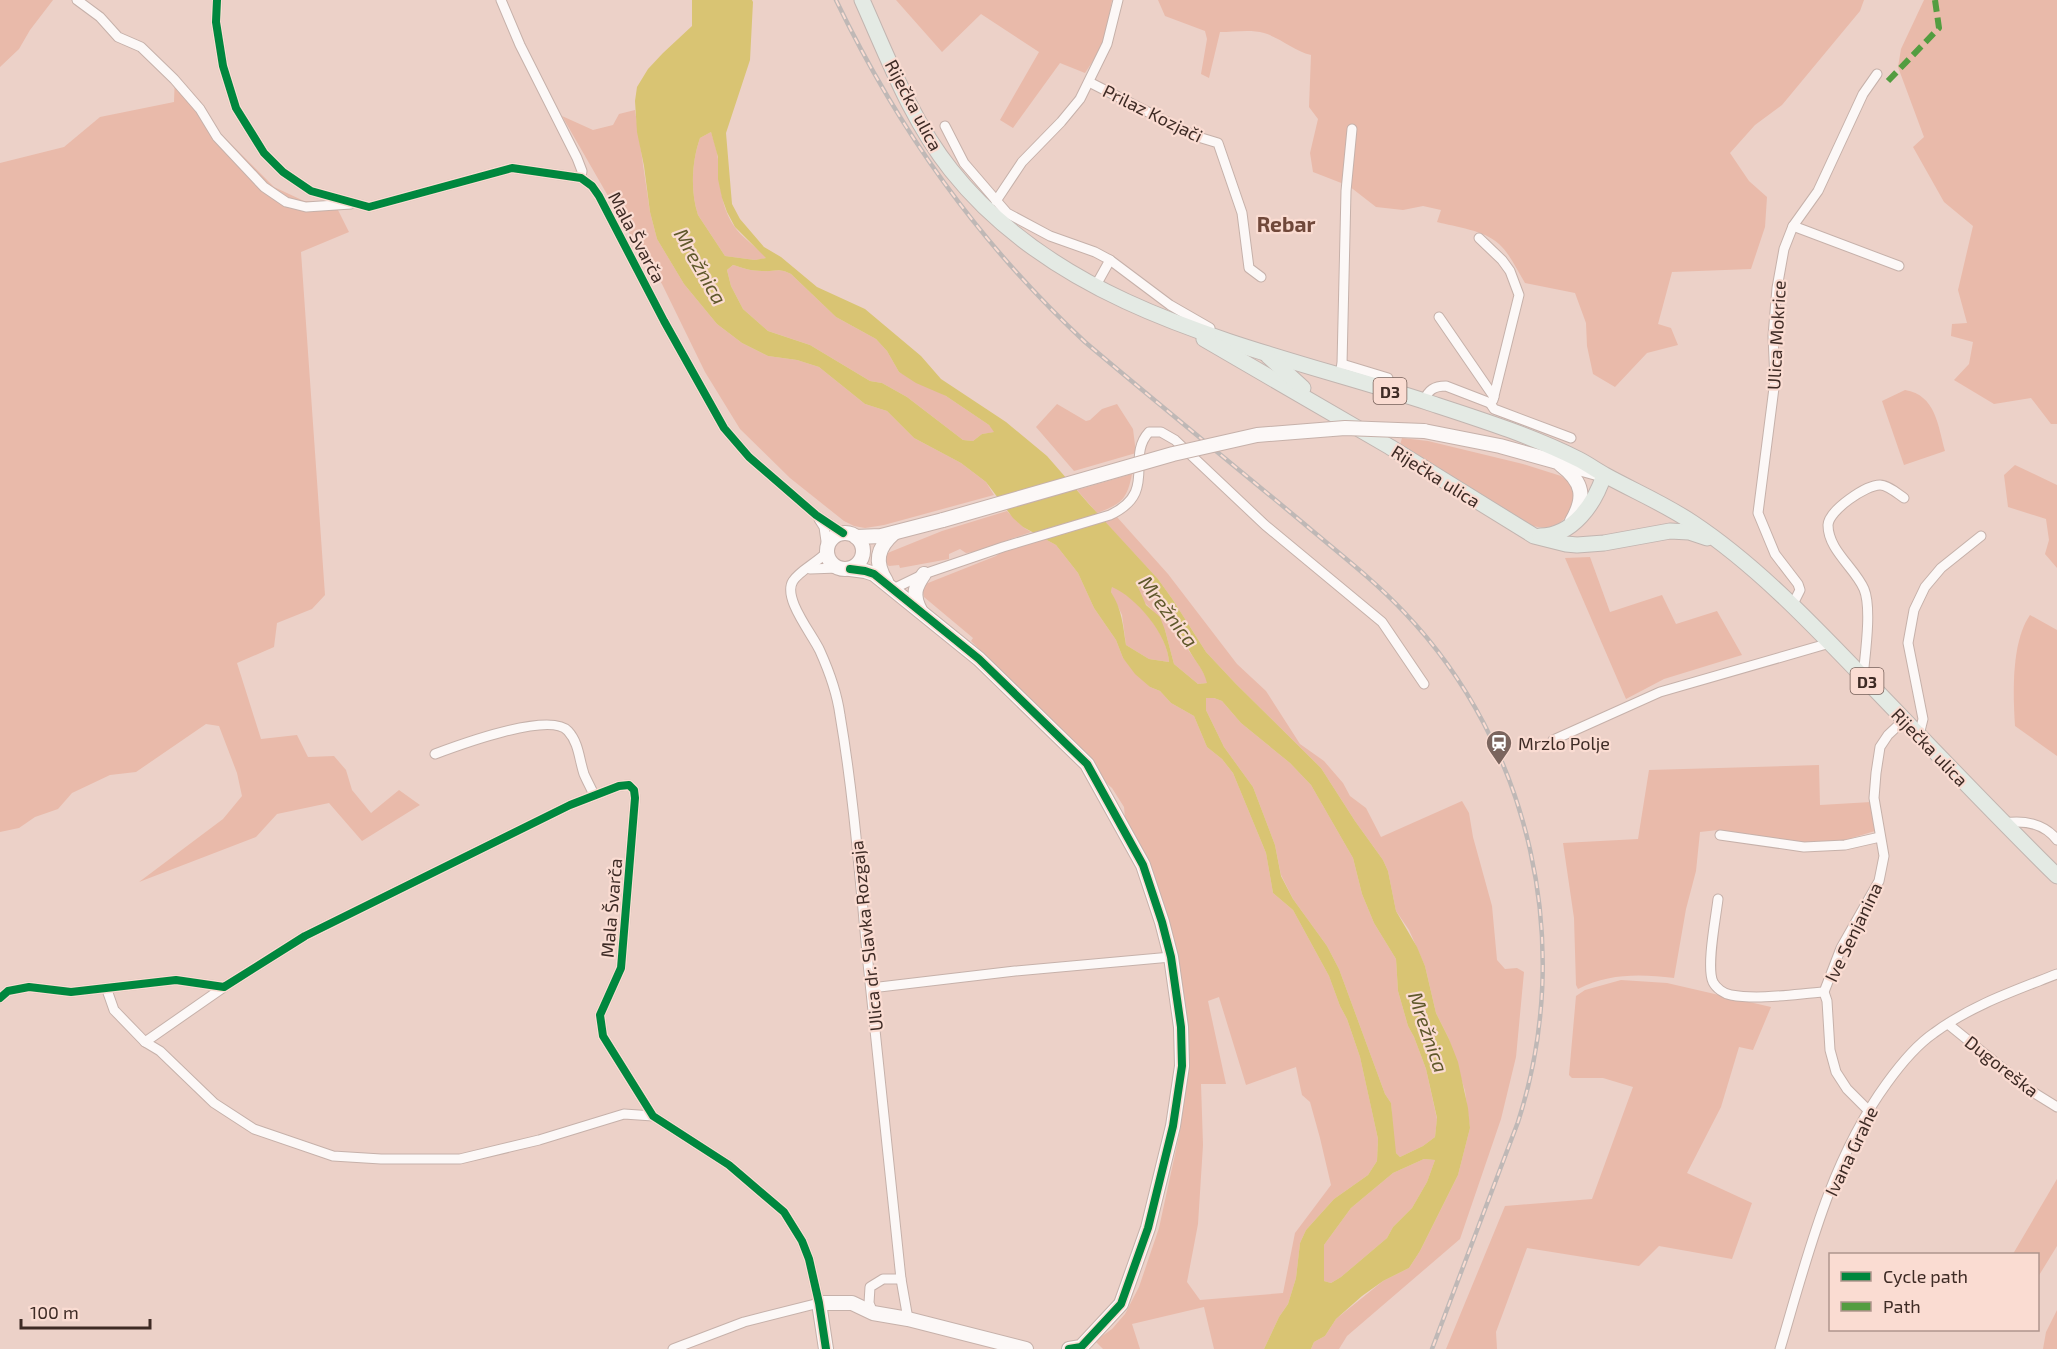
<svg xmlns="http://www.w3.org/2000/svg" width="2057" height="1349" font-family="'Exo 2',sans-serif">
  <rect width="100%" height="100%" fill="#ecd1c8"/>
  <g fill="#e9baaa" fill-rule="evenodd">
    <path d="M0,0H53L30,30L19,49L0,67Z"/>
    <path d="M896,0H1112L1104,44L1085,73L1060,63L1013,128L1000,120L1039,52L981,14L942,52Z"/>
    <path d="M1158,0H1864L1860,11L1782,105L1755,125L1730,153L1749,181L1767,197L1765,227L1751,269L1672,272L1658,324L1671,328L1678,345L1647,353L1615,387L1593,374L1587,346L1586,323L1575,293L1525,283C1517,270 1510,254 1499,244C1484,230 1456,227 1437,222L1441,210L1423,206L1403,210L1376,207L1349,186L1313,172L1310,153L1318,119L1309,107L1311,55C1294,51 1281,38 1264,33C1251,29 1233,32 1220,32L1209,78L1201,74L1207,39L1205,31L1165,16Z"/>
    <path d="M1924,0H2057V424H2051L2031,398L1994,404L1954,380L1969,364L1973,342L1951,336L1952,324L1967,323L1958,290L1973,226L1944,202L1913,147L1924,137L1898,67L1901,49Z"/>
    <path d="M175,74L201,102L218,131L274,187L304,201L334,202L349,232L301,252L325,595L312,609L277,623L274,647L237,663L261,739L297,735L308,757L334,756L346,770L352,790L371,813L399,790L420,805L362,841L329,803L277,814L256,837L139,882L223,819L242,796L237,773L219,726L206,724L136,772L110,775L72,793L58,809L35,817L19,828L0,832V163L64,147L100,117L174,102Z"/>
    <path d="M635,110L650,212L657,239L684,284L717,324L742,343L768,356L797,360L819,367L865,404L887,411L914,438L961,463L986,482L994,495L884,525L865,528L854,526L844,521L790,478L740,429L705,372L662,284L646,262L562,116L593,130L613,125L619,114Z"/>
    <path d="M711,132C714,141 717,150 718,159C720,183 720,205 734,226C743,239 757,247 767,258L755,260L725,256L698,215C690,191 692,161 700,138Z"/>
    <path d="M733,265C743,268 751,271 762,271C775,272 778,267 791,274L836,317L876,339L887,351L899,372L946,396L989,425L995,432L982,434L973,441L963,440L907,397L882,383L870,381L810,345L768,331L743,309L731,286L727,270Z"/>
    <path d="M1905,390C1936,395 1938,426 1945,451L1904,465L1882,401Z"/>
    <path d="M1057,404L1086,421L1090,420L1102,409L1117,404L1133,429L1136,453L1074,471L1036,427Z"/>
    <path d="M1402,438L1428,441L1523,464L1561,476L1571,484L1577,498C1566,520 1557,534 1530,525L1400,445Z"/>
    <path d="M2015,465L2057,485V568L2045,554L2049,540L2046,519L2008,507L2004,475Z"/>
    <path d="M1132,474C1127,500 1121,504 1097,513L1077,490Z"/>
    <path d="M1007,511L1023,527L1031,532L974,552L966,553L960,549L949,554V559L900,568L899,565L889,566L884,562L886,554L890,552L942,531Z"/>
    <path d="M1117,517L1168,574L1237,664L1266,691L1300,744L1324,761L1343,783L1350,796L1366,808L1381,837L1462,801L1469,813L1473,837L1492,906L1497,960L1505,969L1517,968L1524,972L1516,1057L1501,1119L1460,1239L1347,1336L1339,1349H1311L1314,1342L1325,1336L1336,1319L1383,1281L1409,1268L1420,1251L1458,1175L1470,1128L1465,1091L1449,1039L1436,1013L1425,966L1409,930L1396,911L1388,871L1383,860L1355,821L1321,768L1236,684L1206,652L1173,600L1158,579L1104,521Z"/>
    <path d="M1045,539L1056,545L1078,573L1094,608L1116,640L1123,658L1150,687L1160,691L1171,703L1194,716L1207,747L1222,759L1233,773L1266,853L1273,893L1293,910L1329,976L1340,1006L1347,1019L1360,1057L1378,1139L1377,1161L1368,1175L1334,1199L1306,1230L1300,1243L1296,1278L1288,1304L1279,1317L1264,1349H1214L1204,1307L1132,1324L1140,1349H1103L1095,1341L1112,1329L1125,1314L1139,1287L1159,1228L1180,1131L1187,1076L1184,1001L1150,868L1125,818L1124,807L1112,788L1097,775L1074,744L971,641L973,638L924,597L922,589L923,585L996,556L1001,552ZM1219,997L1246,1085L1296,1067L1302,1095L1310,1102L1320,1138L1331,1185L1295,1233L1283,1293L1200,1300L1187,1282L1198,1224L1203,1145L1201,1084H1226L1208,1001Z"/>
    <path d="M1590,557L1610,612L1662,595L1676,624L1717,611L1742,655L1664,679L1626,699L1565,558Z"/>
    <path d="M1112,586C1136,597 1168,634 1169,662L1149,659L1126,645L1122,615L1111,592Z"/>
    <path d="M1138,587C1165,598 1175,628 1189,651C1197,663 1203,669 1208,683L1198,684L1174,664L1165,630L1152,610L1142,600Z"/>
    <path d="M2030,615L2057,630V756L2015,726C2013,695 2011,642 2030,615Z"/>
    <path d="M1206,698H1214L1222,701L1241,723L1290,763L1311,785L1353,858L1362,894L1374,923L1396,959L1398,991L1408,1026L1414,1037L1426,1069L1437,1119L1435,1137L1423,1146L1400,1157L1396,1153L1394,1147L1391,1103L1385,1094L1339,969L1327,946L1293,899L1281,875L1275,845L1253,787L1224,747L1206,710Z"/>
    <path d="M1819,765L1820,805L1871,802L1875,831L1842,841L1788,844L1718,830L1700,832L1696,871L1686,909L1674,978C1641,974 1609,973 1578,989L1576,985L1574,918L1563,843L1638,839L1649,770Z"/>
    <path d="M1621,980L1667,983L1771,1007L1753,1050L1739,1047L1721,1107L1687,1173L1752,1203L1732,1259L1659,1246L1639,1266L1527,1248L1496,1332L1497,1349H1446L1505,1206L1592,1199L1633,1087L1603,1078H1572L1569,1075L1576,996L1585,990Z"/>
    <path d="M1424,1159L1435,1160L1427,1182L1412,1208L1393,1227L1387,1238L1341,1277L1331,1283L1324,1281V1245L1351,1208L1393,1173Z"/>
    <path d="M2057,1179V1246L2038,1277V1254H2013Z"/>
    <path d="M2057,1310V1349H2043L2046,1332Z"/>
  </g>
  <path fill="#d9c473" fill-rule="evenodd" d="M692,0H752L753,2L750,60L726,133L732,204L740,219L764,247L781,257L817,287L865,309L921,356L941,379L1006,422L1047,456L1088,503L1158,579L1173,600L1206,652L1236,684L1321,768L1355,821L1383,860L1388,871L1396,911L1417,947L1425,966L1436,1013L1449,1039L1458,1062L1468,1108L1470,1128L1458,1175L1420,1251L1409,1268L1383,1281L1362,1296L1336,1319L1325,1336L1314,1342L1311,1349H1264L1279,1317L1288,1304L1296,1278L1300,1243L1306,1230L1334,1199L1368,1175L1377,1161L1378,1139L1360,1057L1347,1019L1340,1006L1329,976L1293,910L1273,893L1266,853L1233,773L1222,759L1207,747L1194,716L1171,703L1160,691L1150,687L1135,674L1123,658L1116,640L1094,608L1078,573L1056,545L1023,527L1013,518L986,482L961,463L914,438L887,411L865,404L819,367L797,360L768,356L742,343L717,324L684,284L657,239L650,212L644,166L637,132L635,101L637,87L648,69L663,53L692,26ZM711,132L718,157V179L722,198L727,212L735,227L766,258L755,260L725,256L698,215C690,191 692,161 700,138ZM733,265C743,268 751,271 762,271C775,272 778,267 791,274L836,317L876,339L887,351L899,372L916,383L946,396L989,425L994,432L982,434L973,441L963,440L907,397L882,383L870,381L810,345L768,331L743,309L731,286L727,270ZM1112,587C1136,597 1168,635 1169,662L1149,659L1126,645C1123,626 1122,609 1111,592ZM1138,587C1165,597 1175,628 1189,650C1196,663 1203,668 1207,683L1198,684L1174,664L1165,630L1160,617L1146,605ZM1206,698H1214L1222,701L1241,723L1290,763L1311,785L1353,858L1362,894L1374,923L1396,959L1398,991L1408,1026L1414,1037L1426,1069L1437,1118L1435,1137L1423,1146L1400,1157L1396,1153L1391,1103L1385,1094L1339,969L1327,946L1293,899L1281,876L1275,845L1253,787L1224,747L1206,710ZM1424,1159L1435,1160L1427,1182L1412,1208L1393,1227L1387,1238L1341,1277L1331,1283L1324,1281V1245L1351,1208L1393,1173Z"/>
  <g fill="none" stroke-linecap="round" stroke-linejoin="round">
    <g stroke="#c6b1aa" stroke-width="11">
      <g id="street">
        <path d="M77,0L100,17L118,37L141,47L174,79L200,109L217,137L264,187L286,202L306,207L351,204"/>
        <path d="M217,0L216,22L223,66L236,108L264,153L283,172L311,191L369,207L512,168L581,178L592,186L599,196L664,321L724,428L749,457L816,515L843,533"/>
        <path d="M501,0L520,45L577,158L582,171L581,178"/>
        <path d="M1089,82L1195,136L1218,143L1242,213L1249,268L1261,277"/>
        <path d="M945,126L964,163L1007,213L1050,236L1095,252L1110,260L1095,287"/>
        <path d="M996,201L1022,162L1061,122L1080,99L1107,44L1118,0"/>
        <path d="M1793,226L1899,266"/>
        <path d="M1110,260L1170,305L1210,328"/>
        <path d="M1439,317L1494,397"/>
        <path d="M1342,364L1388,378"/>
        <path d="M1339,376L1342,364L1346,191L1352,129"/>
        <path d="M1424,401C1428,390 1434,386 1446,386L1490,403L1493,400L1519,295L1510,271L1502,260L1479,238"/>
        <path d="M1490,403L1494,409L1571,438"/>
        <path d="M819,519L824,527L827,548"/>
        <path d="M827,552C818,562 799,571 793,581C782,598 813,635 820,651C829,671 837,693 840,715C854,797 860,881 868,963C879,1069 890,1174 901,1279L908,1319"/>
        <path d="M810,569L838,568"/>
        <path d="M893,589L924,574L1003,547L1110,515C1159,492 1125,458 1149,432H1161L1175,440L1265,525L1382,622L1424,684"/>
        <path d="M1792,606L1800,590L1798,584L1775,554L1758,513L1775,380L1773,336L1777,288L1784,249L1793,226L1818,191L1863,94L1877,74"/>
        <path d="M1863,677C1865,655 1872,608 1864,589C1855,568 1828,550 1828,525C1829,510 1866,485 1880,485C1888,485 1898,494 1904,498"/>
        <path d="M1919,735L1923,719L1908,643L1914,610L1925,587L1941,568L1981,536"/>
        <path d="M1553,740L1660,692L1830,643"/>
        <path d="M435,754C459,745 550,711 568,731C579,743 579,759 584,774C587,781 591,788 594,795"/>
        <path d="M2004,823C2023,820 2044,823 2057,840"/>
        <path d="M1720,835L1804,847L1845,845L1880,837"/>
        <path d="M1718,899C1716,917 1706,967 1713,982C1716,988 1724,994 1731,995C1759,1000 1795,994 1824,992"/>
        <path d="M871,988L1015,971L1171,957"/>
        <path d="M107,990L114,1010L145,1042L160,1051L214,1103L254,1129L333,1156L381,1159H460L539,1140L624,1114L653,1116"/>
        <path d="M0,998L8,991L29,987L71,992L176,980L224,987L305,936L570,805L619,786L629,785L634,790L635,798L621,968L600,1015L603,1036L653,1116L729,1165L784,1212L802,1241L809,1259L819,1303L744,1322L673,1349"/>
        <path d="M1948,1024L2028,1089L2057,1107"/>
        <path d="M145,1042L224,987"/>
        <path d="M1868,1110L1847,1089L1836,1072L1830,1050L1827,1001L1824,992L1841,948L1879,881L1884,856L1874,798L1876,773L1880,747L1888,735L1905,719"/>
        <path d="M873,1313L869,1303L870,1287L883,1279H901"/>
        <path d="M1780,1349C1807,1258 1830,1161 1887,1083C1900,1065 1915,1046 1934,1033C1972,1005 2014,991 2057,974"/>
      </g>
    </g>
    <g stroke="#c6b1aa" stroke-width="16">
      <g id="secondary">
        <path d="M1424,431L1500,446L1597,473"/>
        <path d="M1561,465C1583,482 1586,497 1572,521"/>
        <circle cx="845" cy="551" r="18"/>
        <path d="M856,537L881,536L943,520"/>
        <path d="M850,569L865,571L874,574L979,659L1087,764L1143,865L1162,922L1171,957L1181,1027L1182,1066L1173,1126L1148,1228L1121,1304L1081,1347L1069,1349"/>
        <path d="M886,581C874,562 877,548 894,533"/>
        <path d="M920,610C912,595 915,587 924,574"/>
        <path d="M826,1349L819,1303H852L873,1313L908,1319L1026,1349"/>
      </g>
    </g>
    <g stroke="#c2b5b0" stroke-width="17">
      <g id="primary">
        <path d="M862,0C888,58 911,120 951,170C1066,315 1261,348 1427,402C1479,419 1530,435 1578,459C1588,464 1596,470 1605,475C1634,491 1665,504 1693,523C1756,565 1811,623 1864,678C1928,744 1991,811 2057,876"/>
        <path d="M1204,339L1390,447L1534,536L1566,544L1577,545L1604,543L1670,531L1689,532L1707,538"/>
        <path d="M1268,356L1303,388"/>
        <path d="M1540,536C1573,536 1595,503 1604,475"/>
      </g>
    </g>
    <use href="#street" stroke="#fcf8f7" stroke-width="9"/>
    <use href="#secondary" stroke="#fcf8f7" stroke-width="14"/>
    <use href="#primary" stroke="#e4eae4" stroke-width="15"/>
    <g stroke="#bfb8b6" stroke-width="4.5">
      <path id="rail" d="M836,0C899,131 979,243 1085,342C1157,403 1230,462 1302,522C1336,551 1373,579 1404,612C1532,746 1575,946 1518,1122L1432,1349"/>
    </g>
    <use href="#rail" stroke="#fadcd2" stroke-width="2" stroke-dasharray="7" stroke-linecap="butt"/>
    <g stroke="#c6b1aa" stroke-width="16" stroke-linecap="butt">
      <path id="secondary-bridge" d="M943,520L1173,454L1257,435L1345,428L1424,431"/>
    </g>
    <use href="#secondary-bridge" stroke="#fcf8f7" stroke-width="14"/>
    <path stroke="#539d40" stroke-width="6" stroke-dasharray="12 6" stroke-linecap="butt" d="M1888,81L1939,28L1935,0"/>
    <g stroke="#fadcd2" stroke-width="11">
      <g id="cycleway">
        <path d="M217,0L216,22L223,66L236,108L264,153L283,172L311,191L369,207L512,168L581,178L592,186L599,196L664,321L724,428L749,457L816,515L843,533"/>
        <path d="M850,569L865,571L874,574L979,659L1087,764L1143,865L1162,922L1171,957L1181,1027L1182,1066L1173,1126L1148,1228L1121,1304L1081,1347L1069,1349"/>
        <path d="M0,998L8,991L29,987L71,992L176,980L224,987L305,936L570,805L619,786L629,785L634,790L635,798L621,968L600,1015L603,1036L653,1116L729,1165L784,1212L802,1241L809,1259L819,1303L826,1349"/>
      </g>
    </g>
    <use href="#cycleway" stroke="#00873e" stroke-width="8"/>
  </g>
  <defs>
    <g id="station-pin" transform="scale(1.35)"><path d="M0 17L-7.5 6A9.5 9.5 0 1 1 7.5 6Z" fill="#7b655e" stroke="#fadcd2"/><path d="M-3-6H3Q5-6 5-4V2Q5 4 3 4L4.5 6H3L1.5 4h-3L-3 6H-4.5L-3 4Q-5 4-5 2V-4Q-5-6-3-6ZM-3.5-4v3h7v-3ZM-3.5 1v1.5H-2V1ZM2 1v1.5H3.5V1Z" fill="#fff"/></g>
  </defs>
  <g fill-rule="evenodd">
    <use href="#station-pin" x="1499" y="743"/>
  </g>
  <g text-anchor="middle" dominant-baseline="central" stroke-width="4.5" stroke-linejoin="round" paint-order="stroke">
    <g fill="#fadcd2" stroke="#766059" stroke-width="1.5">
      <rect x="1373.5" y="378" width="33" height="26" rx="4.5"/>
      <rect x="1850.5" y="668" width="33" height="26" rx="4.5"/>
    </g>
    <g font-size="16" font-weight="bold" fill="#3e2b25">
      <text x="1390" y="391">D3</text>
      <text x="1867" y="681">D3</text>
    </g>
    <g font-size="18" fill="#3e2b25" stroke="#fadcd2">
      <text transform="translate(914 105) rotate(62)">Riječka ulica</text>
      <text transform="translate(1153 113) rotate(26)">Prilaz Kozjači</text>
      <text transform="translate(637 237) rotate(62)">Mala Švarča</text>
      <text transform="translate(1776 335) rotate(-87)">Ulica Mokrice</text>
      <text transform="translate(1436 476) rotate(32)">Riječka ulica</text>
      <text transform="translate(1930 747) rotate(46)">Riječka ulica</text>
      <text transform="translate(611 908) rotate(-85)">Mala Švarča</text>
      <text transform="translate(1853 932) rotate(-64)">Ive Senjanina</text>
      <text transform="translate(866 936) rotate(-96)">Ulica dr. Slavka Rozgaja</text>
      <text transform="translate(2002 1066) rotate(38)">Dugoreška</text>
      <text transform="translate(1851 1151) rotate(-64)">Ivana Grahe</text>
    </g>
    <g font-size="18" fill="#3e2b25" stroke="#fadcd2" text-anchor="start">
      <text x="1518" y="743">Mrzlo Polje</text>
    </g>
    <g font-size="20" font-style="italic" fill="#5f582b" stroke="#fadcd2">
      <text transform="translate(701 266) rotate(60)">Mrežnica</text>
      <text transform="translate(1169 611) rotate(53)">Mrežnica</text>
      <text transform="translate(1429 1032) rotate(71)">Mrežnica</text>
    </g>
    <g font-size="21" font-weight="bold" fill="#70483a" stroke="#fadcd2">
      <text x="1286" y="223">Rebar</text>
    </g>
  </g>
  <rect x="1829" y="1253" width="210" height="78" fill="#fadcd2" stroke="#af958d" stroke-width="1.5"/>
  <rect x="1841" y="1272" width="30" height="9" fill="#00873e" stroke="#af958d" stroke-width="1.5"/>
  <text x="1883" y="1283" font-size="18" fill="#3e2b25">Cycle path</text>
  <rect x="1841" y="1302" width="30" height="9" fill="#539d40" stroke="#af958d" stroke-width="1.5"/>
  <text x="1883" y="1313" font-size="18" fill="#3e2b25">Path</text>
  <path d="M21 1319v9h129v-9" fill="none" stroke="#3e2b25" stroke-width="3"/>
  <text x="30" y="1319" font-size="18" fill="#3e2b25" stroke="#fadcd2" stroke-width="4.5" paint-order="stroke">100 m</text>
</svg>
